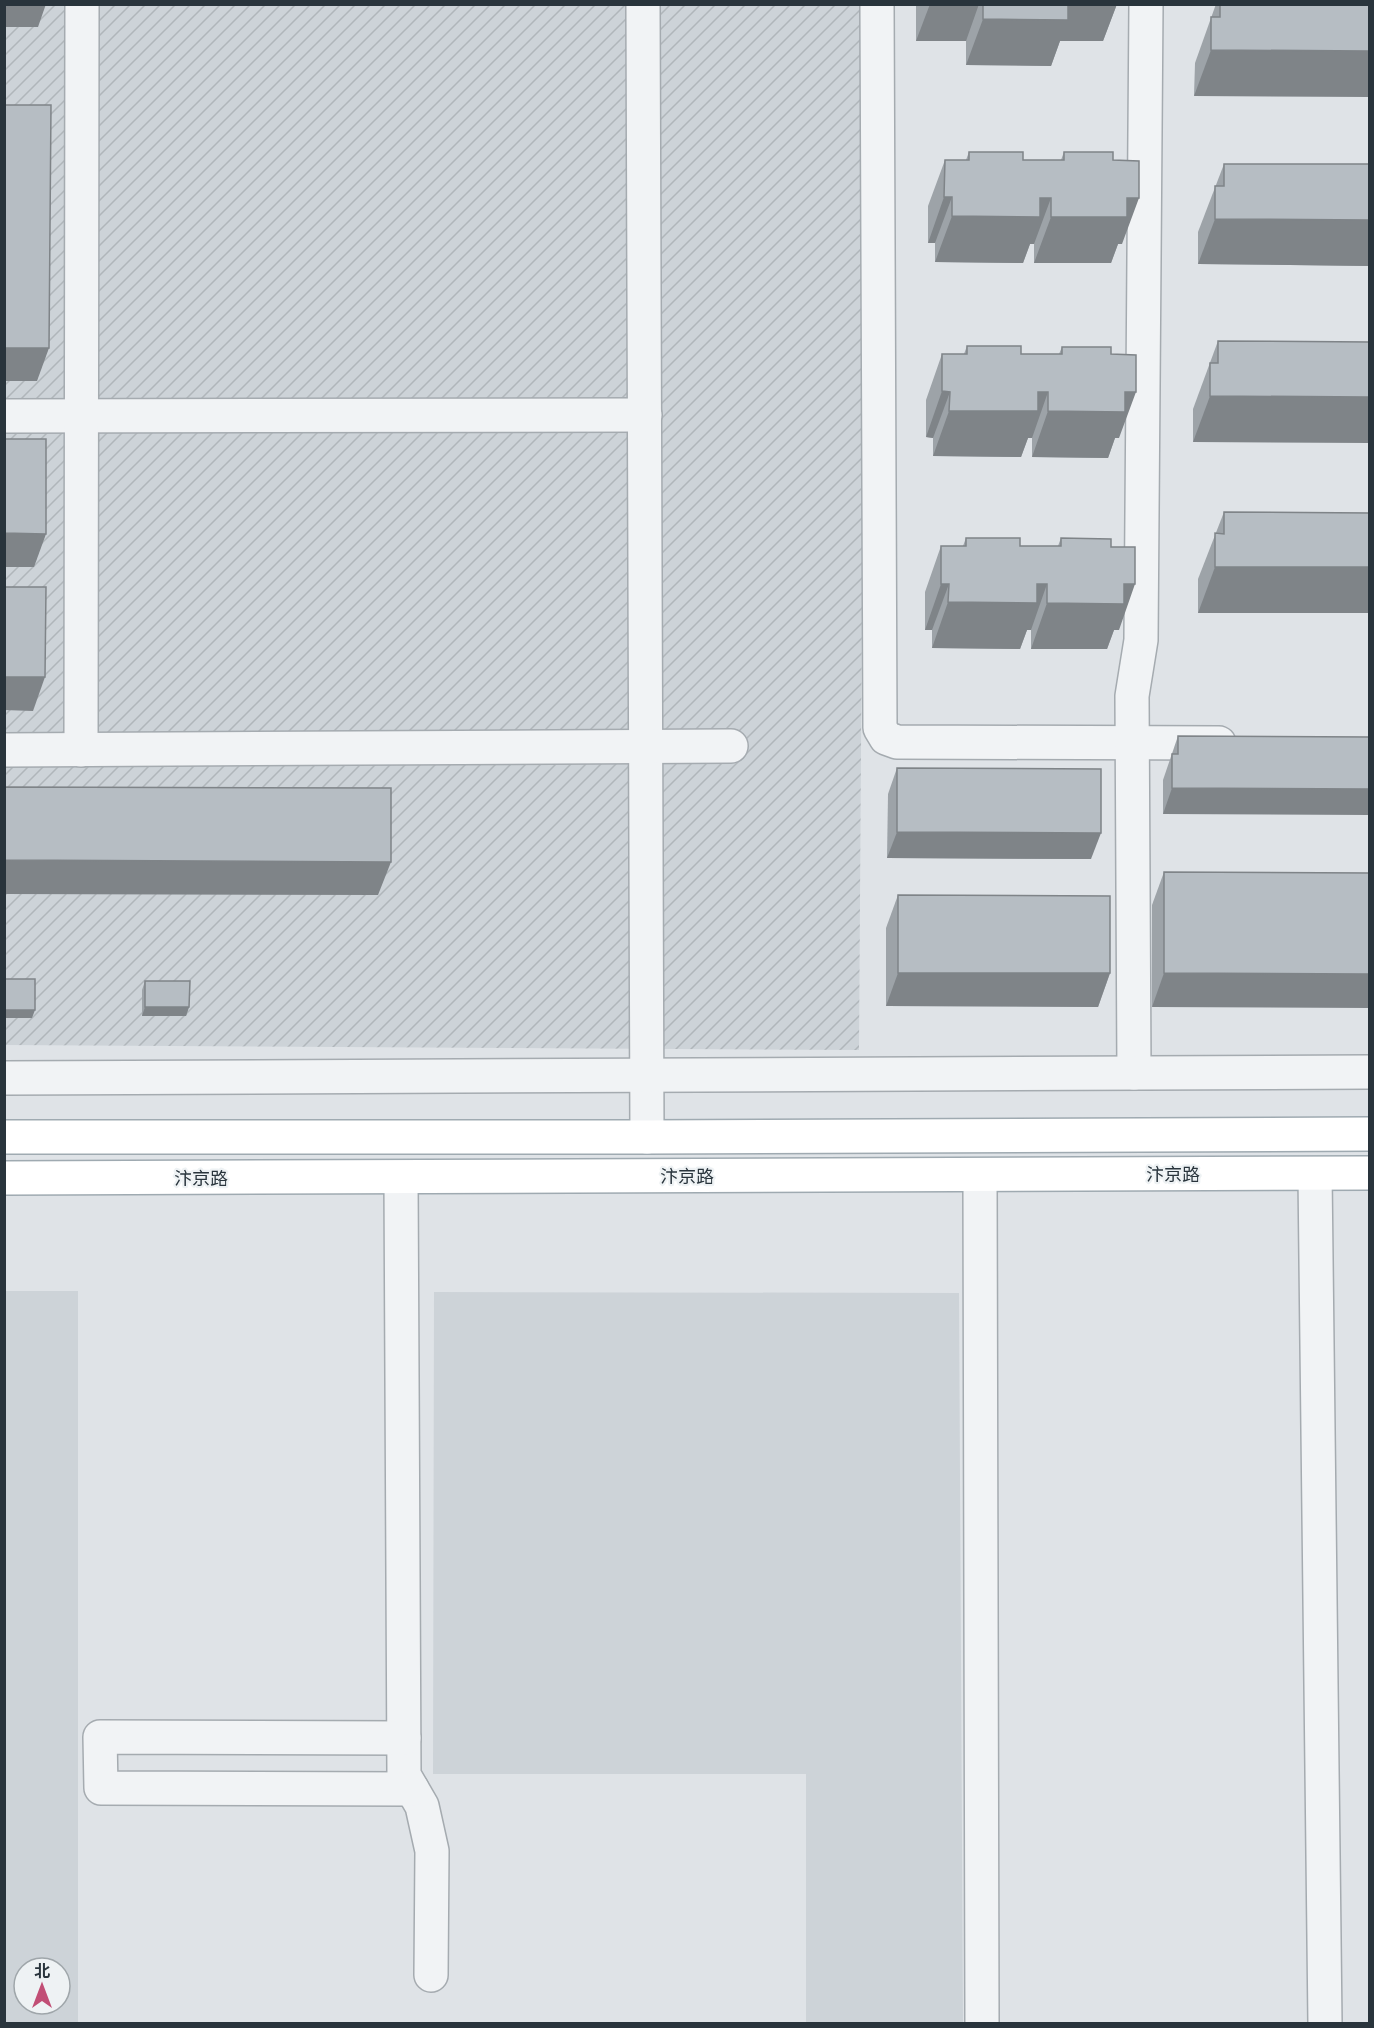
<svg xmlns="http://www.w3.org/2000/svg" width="1374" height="2028" font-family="Commissioner,'Noto Sans SC',sans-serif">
  <defs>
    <pattern id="industrial-furrows" width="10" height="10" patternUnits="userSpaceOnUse" patternTransform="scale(1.5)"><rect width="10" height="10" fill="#cdd3d8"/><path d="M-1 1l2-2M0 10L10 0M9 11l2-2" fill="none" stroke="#b0b6ba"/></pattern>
  </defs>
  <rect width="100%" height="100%" fill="#dfe3e7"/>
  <g fill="#cdd3d8" fill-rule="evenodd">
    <path d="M5,1291H78V2023H5ZM24,1968H60V2004H24Z"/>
    <path d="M434,1292L959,1293L963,2023H806V1774H433Z"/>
  </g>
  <path fill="url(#industrial-furrows)" d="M5,5H866L859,1050L5,1045Z"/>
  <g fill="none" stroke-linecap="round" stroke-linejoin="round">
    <g stroke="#a5abb0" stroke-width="36">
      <g id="minor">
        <path d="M643,4L647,1137"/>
        <path d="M877,4L880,728L886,738L897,742L1219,743"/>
        <path d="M4,416L645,415"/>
        <path d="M4,750L731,746"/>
        <path d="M81,750L82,4"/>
        <path d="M1134,1073L1132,696L1141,640L1146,4"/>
        <path d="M4,1078L1370,1072"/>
        <path d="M1315,1174L1325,2024"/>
        <path d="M980,1175L982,2024"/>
        <path d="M401,1178L404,1775L422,1806L432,1851L431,1975"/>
        <path d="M404,1738L100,1737L101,1788L412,1789"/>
      </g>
    </g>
    <g stroke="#9faab1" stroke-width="36">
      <g id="major">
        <path d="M4,1137H647L1370,1134"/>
        <path d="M4,1178L1370,1173"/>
      </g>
    </g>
    <use href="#minor" stroke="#f1f3f5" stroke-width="33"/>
    <use href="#major" stroke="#fff" stroke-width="33"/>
  </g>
  <g fill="#9da3a8">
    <path d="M916,4H1117L1103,41H1060L1051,66L966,65V41H916Z"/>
    <path d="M1216,4H1370L1194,96L1195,63Z"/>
    <path d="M969,152L1023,160H1061L1064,152L1113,160L1122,244H1118L1111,263H1034V244H1030L1023,263L935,262V243H928V206L945,160H966Z"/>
    <path d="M1224,164H1370V266L1198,264V232Z"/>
    <path d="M1218,341L1370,342L1193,442V409Z"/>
    <path d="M967,346L1021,354H1059L1062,347L1111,354L1119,438H1115L1108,458L1032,457V438H1028L1021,457L933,456V438L926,437V400L942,354H964Z"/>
    <path d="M1224,512L1370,513V613H1198V579Z"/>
    <path d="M966,538L1020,546H1058L1061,538L1111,547L1119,630H1114L1107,649H1031V630H1027L1020,649L932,648V630H925V592L941,546H963Z"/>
    <path d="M1178,736L1370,737L1163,814V780Z"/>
    <path d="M897,768L1091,859L887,858L888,794Z"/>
    <path d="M1164,872L1370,873L1152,1007V905Z"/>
    <path d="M898,895L1110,973L1098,1007L886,1006V928Z"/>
    <path d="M145,981L189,1007L186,1016H142V990Z"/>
  </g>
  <g fill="#7f8488">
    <path d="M4,4H46L38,27H4Z"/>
    <path d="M930,4H979L966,41H916Z"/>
    <path d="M1065,4H1117L1103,41H1060L1051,66L966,65L983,19Z"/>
    <path d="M1211,50L1370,51V97L1194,96Z"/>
    <path d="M944,197H952L935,243H928Z"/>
    <path d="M1040,198H1051L1034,244H1030L1023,263L935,262L952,216Z"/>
    <path d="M1127,198H1139L1122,244H1118L1111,263H1034L1051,217Z"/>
    <path d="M1215,219L1370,220V266L1198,264Z"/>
    <path d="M4,348H49L37,381H4Z"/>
    <path d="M942,391L950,392L933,438L926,437Z"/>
    <path d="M1038,392H1048L1032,438H1028L1021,457L933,456L949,411Z"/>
    <path d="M1125,392H1136L1119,438H1115L1108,458L1032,457L1048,411Z"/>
    <path d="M1210,396L1370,397V443L1193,442Z"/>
    <path d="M4,533L46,534L34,567H4Z"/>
    <path d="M1215,567H1370V613H1198Z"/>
    <path d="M941,584H949L932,630H925Z"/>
    <path d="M1037,584H1047L1031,630H1027L1020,649L932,648L948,602Z"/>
    <path d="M1124,584H1135L1119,630H1114L1107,649H1031L1047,603Z"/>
    <path d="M4,677H45L33,711L4,710Z"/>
    <path d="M1172,788L1370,789V815L1163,814Z"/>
    <path d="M897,832L1101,833L1091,859L887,858Z"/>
    <path d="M4,860L391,862L378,895L4,894Z"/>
    <path d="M898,973H1110L1098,1007L886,1006Z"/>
    <path d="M1164,973L1370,974V1008L1152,1007Z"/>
    <path d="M145,1007H189L186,1016H142Z"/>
    <path d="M4,1010H35L32,1018H4Z"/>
  </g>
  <g fill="#b6bdc3" stroke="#7f8488" stroke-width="1.5">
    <path d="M983,4H1068V20L983,19Z"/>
    <path d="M1220,4H1370V51L1211,50V17H1220Z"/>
    <path d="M4,105H51L49,348H4Z"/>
    <path d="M969,152H1023V160H1064V152H1113V160L1139,161V198H1127V217H1051V198H1040V217L952,216V197H944L945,160H969Z"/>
    <path d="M1224,164H1370V220L1215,219V186H1224Z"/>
    <path d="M1218,341L1370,342V397L1210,396V363H1218Z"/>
    <path d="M967,346H1021V354H1062V347H1111V354L1136,355V392H1125V412L1048,411V392H1038V411H949L950,392L942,391V354H967Z"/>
    <path d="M4,439H46V534L4,533Z"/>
    <path d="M1224,512L1370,513V567H1215V533L1224,534Z"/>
    <path d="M966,538H1020V546H1061V538L1111,539V547H1135V584H1124V604L1047,603V584H1037V603L948,602L949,584H941V546H966Z"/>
    <path d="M4,587H46L45,677H4Z"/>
    <path d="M1178,736L1370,737V789L1172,788V754H1178Z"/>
    <path d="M897,768L1101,769V833L897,832Z"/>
    <path d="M4,787L391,788V862L4,860Z"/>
    <path d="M1164,872L1370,873V974L1164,973Z"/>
    <path d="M898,895L1110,896V973H898Z"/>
    <rect x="4" y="979" width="31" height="31"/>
    <path d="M145,981H190L189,1007H145Z"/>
  </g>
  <g text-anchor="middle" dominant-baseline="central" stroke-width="4.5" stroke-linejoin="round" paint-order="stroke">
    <g font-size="18" fill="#29343c" stroke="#eef2f4">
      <text x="1173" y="1174">汴京路</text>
      <text x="687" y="1176">汴京路</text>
      <text x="201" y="1178">汴京路</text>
    </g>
  </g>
  <rect width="1374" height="2028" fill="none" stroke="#29343c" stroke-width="12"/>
  <g transform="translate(42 1986)"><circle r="28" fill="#eef2f4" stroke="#9fa6aa" stroke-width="1.5"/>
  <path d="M0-4.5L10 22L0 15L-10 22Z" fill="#c14e75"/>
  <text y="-9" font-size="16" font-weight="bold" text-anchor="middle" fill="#29343c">北</text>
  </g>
</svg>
